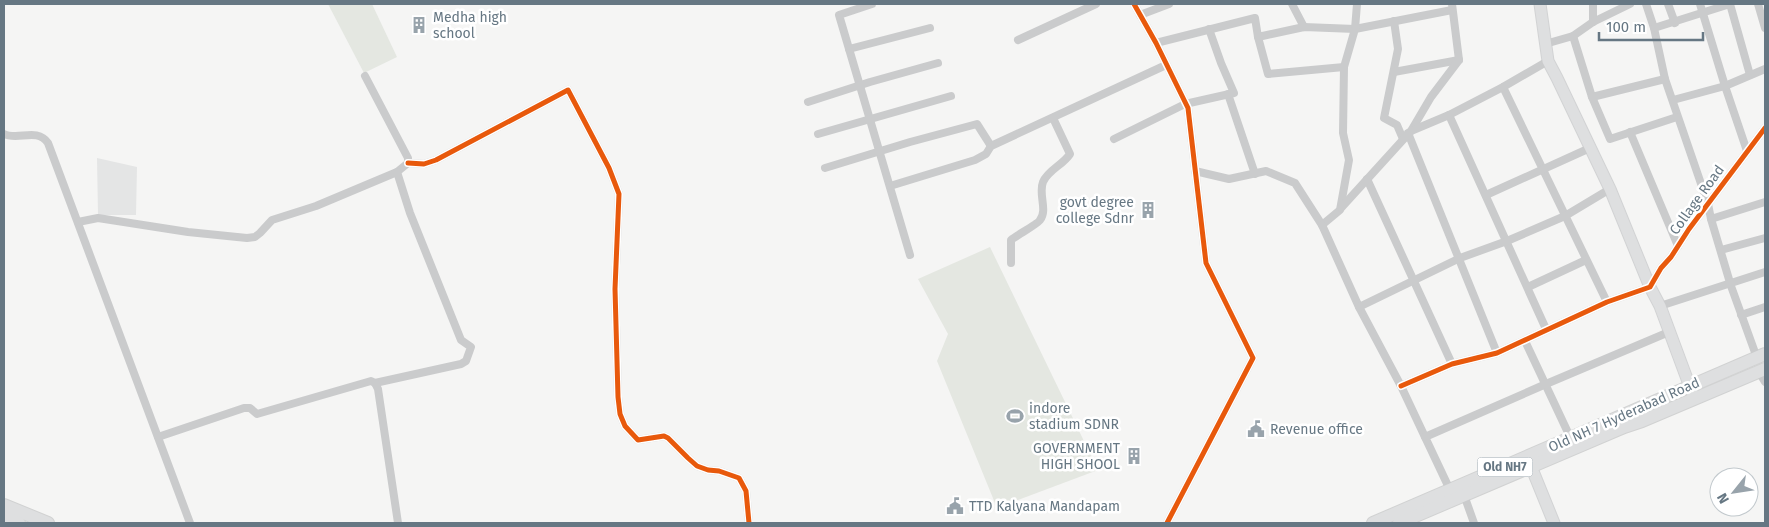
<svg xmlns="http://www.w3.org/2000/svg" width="1769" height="527" font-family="'Fira Sans',sans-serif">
  <rect width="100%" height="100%" fill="#f5f5f4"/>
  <path fill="#e4e5e5" d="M97,158L137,167L136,215H98Z"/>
  <g fill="#e4e7e1">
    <path d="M328,4H372L397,57L364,73Z"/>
    <path d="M990,247L1098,470L997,508L937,361L948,334L918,279Z"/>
  </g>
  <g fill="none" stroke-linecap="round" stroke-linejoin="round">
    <g stroke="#d2d3d4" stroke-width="13">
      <g id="secondary">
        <path d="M1540,4L1548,61L1557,78L1610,189L1650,287L1660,306L1693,395"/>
        <path d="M1528,459L1554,523"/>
      </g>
    </g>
    <g stroke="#d1d2d2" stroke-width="14">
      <g id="primary">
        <path d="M4,505L48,523"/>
        <path d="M4,517L19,523"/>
        <path d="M1373,523L1765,354"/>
        <path d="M1399,523L1624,427L1642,421L1765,369"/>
      </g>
    </g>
    <g stroke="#cacbcc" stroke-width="8">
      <path d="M872,4L839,15L910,255"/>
      <path d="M1134,4L1156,43L1188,108L1206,263L1253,358L1167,523"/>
      <path d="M1292,4L1304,27"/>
      <path d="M1593,4V22"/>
      <path d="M1646,4L1654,28L1665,79L1708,204L1711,219L1731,286L1757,358"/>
      <path d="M1668,4L1675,23"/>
      <path d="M1700,4L1725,86L1747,151"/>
      <path d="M1730,4L1750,75"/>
      <path d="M1758,4L1765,28"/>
      <path d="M1140,15L1169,4"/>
      <path d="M1394,21L1398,49L1384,118L1397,125L1403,139"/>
      <path d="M1654,28L1730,4"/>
      <path d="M1573,36L1592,97L1665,79"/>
      <path d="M1258,37L1268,74L1344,67"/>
      <path d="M1018,40L1096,4"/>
      <path d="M1156,43L1255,18L1258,37L1304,27L1355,29L1452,10"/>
      <path d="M1545,44L1573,36L1593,22L1630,4"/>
      <path d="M849,49L930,28"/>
      <path d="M1394,72L1459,60"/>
      <path d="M1503,87L1607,302"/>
      <path d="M1228,94L1255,174"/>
      <path d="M1592,97L1610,139L1677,117"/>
      <path d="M1673,100L1725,86L1765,69"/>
      <path d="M808,102L870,82L938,63"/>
      <path d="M1449,115L1546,329"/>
      <path d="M1411,131L1431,97L1459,60L1452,4"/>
      <path d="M1630,132L1678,246"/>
      <path d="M1408,133L1497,353"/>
      <path d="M4,134C18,141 37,127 48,143L190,523"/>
      <path d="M818,134L951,96"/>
      <path d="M1114,139L1185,104L1234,93L1221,63L1209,29"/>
      <path d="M408,163L424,164L436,160L568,90L609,168L619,194L615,289L618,397L620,414L625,426L638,440L664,436L668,438L688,458L697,466L708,470L719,471L739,478L746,491L749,523"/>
      <path d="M825,168L910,142L977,124L991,146"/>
      <path d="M1195,171L1229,179L1266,171L1295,183L1322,225L1340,210L1349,160L1343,133L1344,67L1355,29L1357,4"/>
      <path d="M1367,179L1452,364"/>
      <path d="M890,186L975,160L986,154L991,146L1166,65"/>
      <path d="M1486,195L1590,148"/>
      <path d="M1341,208L1411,131L1449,115L1503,87L1548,61"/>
      <path d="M1711,219L1765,202"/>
      <path d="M78,222L98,218L188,232L247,238L255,237L260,233L272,220L316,206L397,172L408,163V158L365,76"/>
      <path d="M1322,225L1359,307L1401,386L1425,437"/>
      <path d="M1721,250L1765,238"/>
      <path d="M1011,263V240C1017,235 1038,224 1040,220C1048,210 1038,194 1043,182C1048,170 1063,165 1070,154L1053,118"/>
      <path d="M1528,287L1586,260"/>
      <path d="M1660,306L1765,272"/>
      <path d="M1359,307L1460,258L1507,241L1565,216L1610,189"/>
      <path d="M1741,315L1765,307"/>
      <path d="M1525,341L1571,439"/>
      <path d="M1759,372L1765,382"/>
      <path d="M375,383L461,364L466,361L471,347L461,340L410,213L397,172"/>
      <path d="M1401,386L1452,364L1497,353L1607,302L1650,287L1661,268L1671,257L1689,229L1765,128"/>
      <path d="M158,437L244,408H250L257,414L371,381L375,383L378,389L398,523"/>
      <path d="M1450,490L1425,437L1546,384L1669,332"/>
      <path d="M1464,495L1474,523"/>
    </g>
    <use href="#secondary" stroke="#dedfe0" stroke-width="11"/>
    <use href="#primary" stroke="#dedfe0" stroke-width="12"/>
    <g stroke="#fff" stroke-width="8">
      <g id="cycleway">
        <path d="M1134,4L1156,43L1188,108L1206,263L1253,358L1167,523"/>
        <path d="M408,163L424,164L436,160L568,90L609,168L619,194L615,289L618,397L620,414L625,426L638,440L664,436L668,438L688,458L697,466L708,470L719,471L739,478L746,491L749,523"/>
        <path d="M1401,386L1452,364L1497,353L1607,302L1650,287L1661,268L1671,257L1689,229L1765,128"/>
      </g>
    </g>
    <use href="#cycleway" stroke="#e8590c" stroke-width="5"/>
  </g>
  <defs>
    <g id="building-bare" transform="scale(1.35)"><path d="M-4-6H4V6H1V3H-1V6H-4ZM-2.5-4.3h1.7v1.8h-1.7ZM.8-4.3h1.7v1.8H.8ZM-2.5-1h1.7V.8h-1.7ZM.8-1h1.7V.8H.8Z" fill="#98a3ab" stroke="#fff" stroke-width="2.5" paint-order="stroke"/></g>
    <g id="stadium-bare" transform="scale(1.35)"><path d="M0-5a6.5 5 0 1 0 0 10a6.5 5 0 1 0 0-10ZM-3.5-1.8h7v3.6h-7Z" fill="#98a3ab" stroke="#fff" stroke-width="2.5" paint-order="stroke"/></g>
    <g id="civic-bare" transform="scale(1.35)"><path d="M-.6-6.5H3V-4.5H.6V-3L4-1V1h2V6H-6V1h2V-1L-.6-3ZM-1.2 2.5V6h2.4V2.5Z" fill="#98a3ab" stroke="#fff" stroke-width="2.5" paint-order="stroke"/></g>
  </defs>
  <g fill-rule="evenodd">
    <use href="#building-bare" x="419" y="25"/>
    <use href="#building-bare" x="1148" y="210"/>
    <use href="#stadium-bare" x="1015" y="416"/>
    <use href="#civic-bare" x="1256" y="429"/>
    <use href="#building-bare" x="1134" y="456"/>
    <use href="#civic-bare" x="955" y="506"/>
  </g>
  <g text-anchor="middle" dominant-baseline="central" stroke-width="5" stroke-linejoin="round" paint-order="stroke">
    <rect fill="#fff" stroke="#94a0a8" stroke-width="1" x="1477.5" y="457.5" width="55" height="19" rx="4"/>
    <g font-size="12" font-weight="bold" fill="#667783">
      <text x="1505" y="467">Old NH7</text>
    </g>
    <g font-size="14" fill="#667783" stroke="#fff" text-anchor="start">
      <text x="433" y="17">Medha high<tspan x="433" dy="16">school</tspan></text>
      <text x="1134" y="202" text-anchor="end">govt degree<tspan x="1134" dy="16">college Sdnr</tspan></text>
      <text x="1029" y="408">indore<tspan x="1029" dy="16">stadium SDNR</tspan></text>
      <text x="1270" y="429">Revenue office</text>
      <text x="1120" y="448" text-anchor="end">GOVERNMENT<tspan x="1120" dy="16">HIGH SHOOL</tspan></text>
      <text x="969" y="506">TTD Kalyana Mandapam</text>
    </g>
    <g font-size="14" fill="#667783" stroke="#fff">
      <text transform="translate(1697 200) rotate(-54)">Collage Road</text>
      <text transform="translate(1624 415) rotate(-24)">Old NH 7 Hyderabad Road</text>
    </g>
  </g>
  <rect width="1769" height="527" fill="none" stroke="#667783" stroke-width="10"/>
  <g transform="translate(1734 492) rotate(240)"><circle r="24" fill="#ffffff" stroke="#c2c9cd"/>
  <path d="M0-4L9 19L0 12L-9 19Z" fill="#98a3ab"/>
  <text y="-8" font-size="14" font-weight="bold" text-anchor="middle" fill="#667783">N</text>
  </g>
  <path d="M1599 32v8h104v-8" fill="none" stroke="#667783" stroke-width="2.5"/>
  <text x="1606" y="32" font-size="15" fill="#667783" stroke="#ffffff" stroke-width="4" paint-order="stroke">100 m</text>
</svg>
